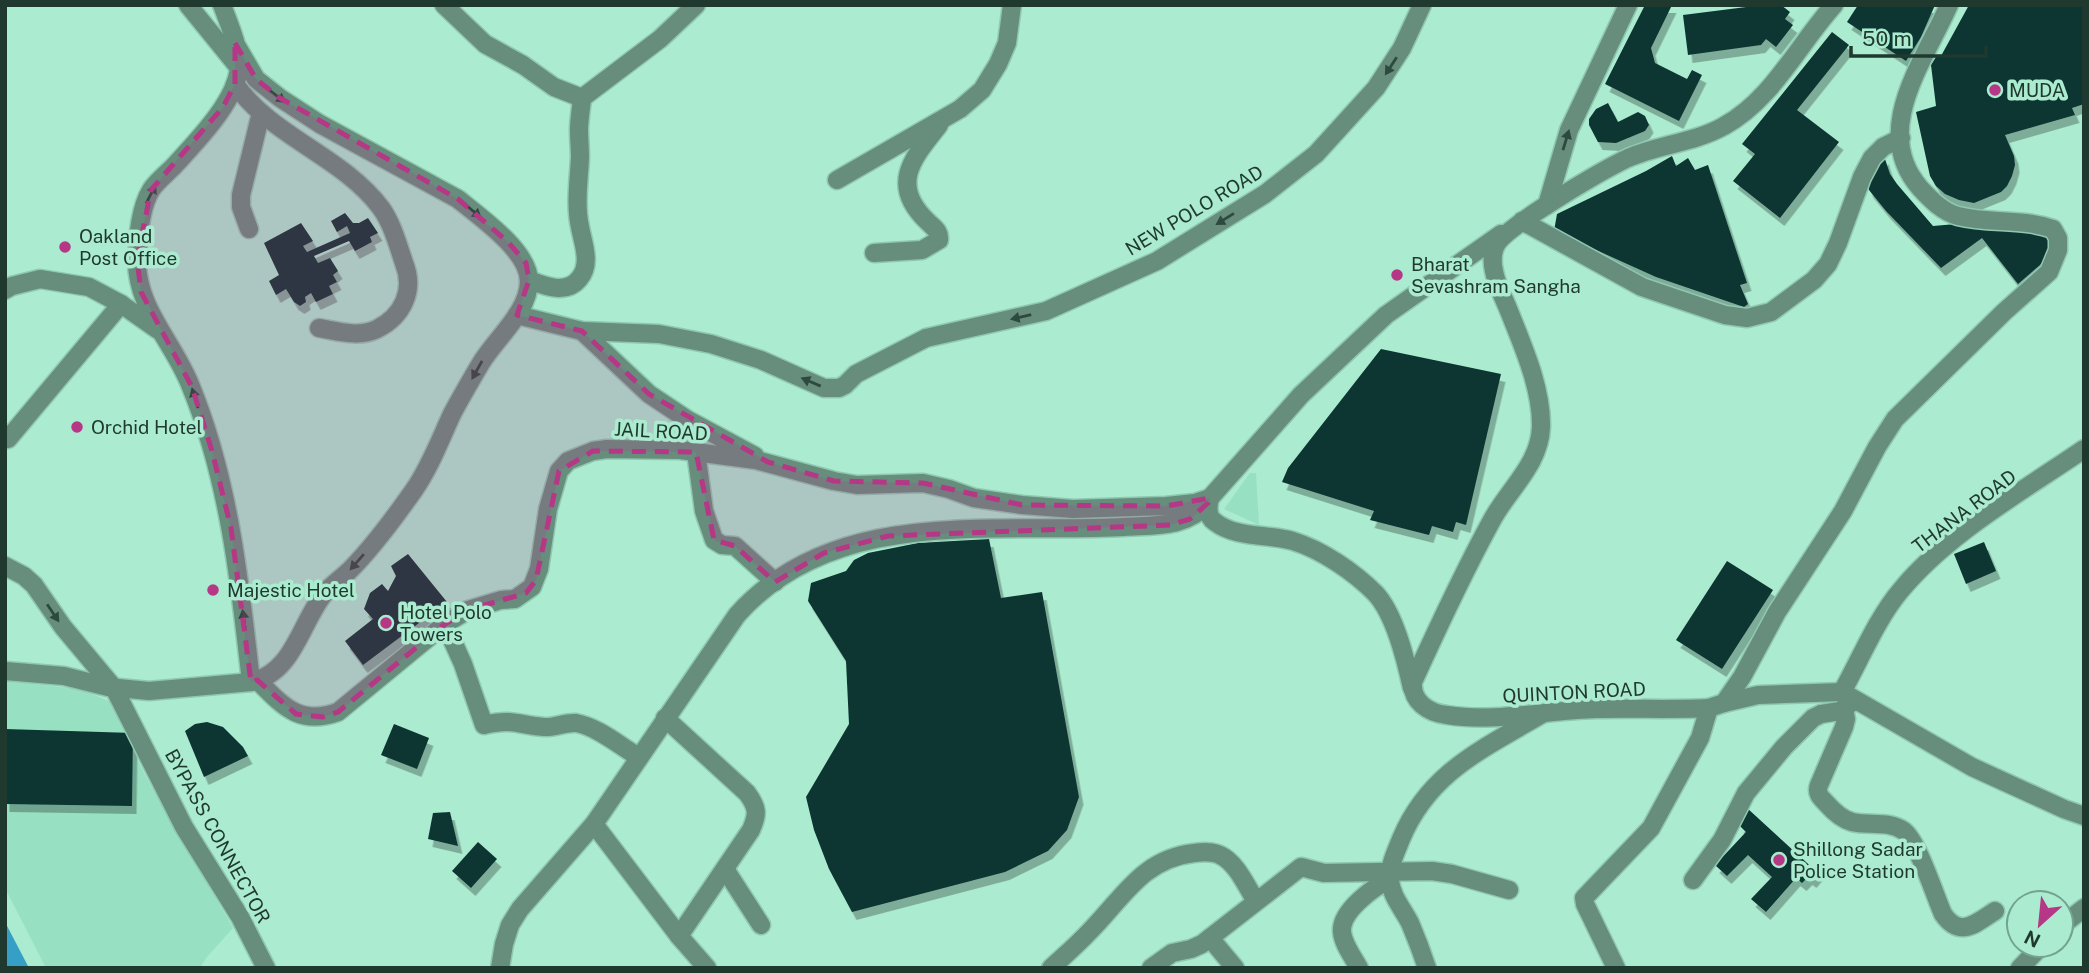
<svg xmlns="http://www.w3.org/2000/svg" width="2089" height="973" font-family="'Public Sans',sans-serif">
  <defs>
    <filter id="shadow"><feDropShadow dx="4.5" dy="8" stdDeviation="0" flood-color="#0004"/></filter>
  </defs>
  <rect width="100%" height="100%" fill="#abebd0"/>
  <g fill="#98e0c2">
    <path d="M1250,473H1256L1259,525L1224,509Z"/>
    <path d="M5,681L80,689L109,701L145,775L233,928L206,958L200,968H46L5,888Z"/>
  </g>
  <path fill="#359fc5" d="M5,922L29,968H5Z"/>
  <g fill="#0c3431" filter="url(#shadow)">
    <path d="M1645,5H1672L1651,48L1655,63L1687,79L1692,70L1702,75L1679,121L1605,84Z"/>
    <path d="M1762,5H1781L1790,12L1785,19L1793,25L1776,47L1766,39L1761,45L1688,55L1683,15Z"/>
    <path d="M1858,5H1935L1921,37L1906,61L1847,22Z"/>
    <path d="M1969,5H2084V104L2072,108L2075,115L2005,135L2014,156L2015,165L2012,176L2007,186L2001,192L1974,203L1959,200L1945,194L1936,186L1930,176L1916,112L1936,106L1931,65L1936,57L1941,56Z"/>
    <path d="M1832,32L1849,45L1797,110L1839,142L1780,218L1733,181L1755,154L1742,144Z"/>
    <path d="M1608,103L1618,122L1638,112L1645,116L1649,125L1645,131L1616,143L1598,142L1589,125V119L1596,109Z"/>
    <path d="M1672,156L1676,166L1688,158L1695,170L1708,165L1747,283L1740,285L1748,304L1744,307L1656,277L1554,231L1557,214L1646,171Z"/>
    <path d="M1884,156L1890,174L1897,184L1933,226L1956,224L1973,228L2026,229L2050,236L2055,246L2040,265L2018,284L1982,238L1941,268L1886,211L1869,190L1865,178Z"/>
    <path d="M345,213L353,223H359L368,218L378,233L370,237L372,242L355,251L349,241L314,256L318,263L330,258L338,271L333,275L337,282L329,286L333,294L316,302L311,293L305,297L306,302L300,306L294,302L286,289L276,295L269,281L279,275L264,243L301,223L313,241L303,246L307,252L350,233L347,226L337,232L331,221Z"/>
    <path d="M1381,349L1501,374L1466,525L1456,522L1453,532L1432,526L1429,535L1370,520L1374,511L1282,482L1288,468Z"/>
    <path d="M989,539L1001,598L1042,592L1079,797L1067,830L1048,851L1005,872L852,912L829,869L814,830L806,797L849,724L846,661L808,601L811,583L846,571L854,560L868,553L918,543Z"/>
    <path d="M1984,542L1996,571L1966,584L1954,554Z"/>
    <path d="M408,554L447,602L363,665L345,641L373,619L364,609L370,593L382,584L388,591L396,576L391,566Z"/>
    <path d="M1727,561L1773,590L1722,669L1676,640Z"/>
    <path d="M207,722L223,727L243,747L248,756L204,777L185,731L195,724Z"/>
    <path d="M394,724L429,738L417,769L381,755Z"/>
    <path d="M5,729L133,733L132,806L5,804Z"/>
    <path d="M1747,808L1818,873L1812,880L1808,877L1802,883L1796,878L1766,912L1751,899L1772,877L1748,855L1727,876L1715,865L1746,832L1739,825L1743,821L1738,817Z"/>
    <path d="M450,812L458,846L428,839L433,813Z"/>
    <path d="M478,842L497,859L471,888L452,871Z"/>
  </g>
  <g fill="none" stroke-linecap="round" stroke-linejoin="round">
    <g stroke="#8fc7b0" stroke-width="21">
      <g id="minor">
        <path d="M188,5L236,64"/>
        <path d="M222,5C229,24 239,46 239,66C238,100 195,143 173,167C166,174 156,182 151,190C140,208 138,236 137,257C135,308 174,342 191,387C229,480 240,583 251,682C293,673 300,625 323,595C331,585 342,578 350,570C374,546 395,517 414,490C430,467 440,440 452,414C461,397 471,380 481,363C496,338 529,312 529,281C529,251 480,217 458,199L320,124L280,98L256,79L235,43"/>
        <path d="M444,5L485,44L523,65L554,87L582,98L660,39L696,5"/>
        <path d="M1834,5C1798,45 1772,100 1724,126C1696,142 1658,145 1628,158C1605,169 1506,226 1496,245C1492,252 1492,263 1494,271C1496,284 1504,298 1509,311C1523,346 1542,389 1541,427C1540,464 1508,490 1492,520C1463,573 1438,627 1413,682C1411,701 1428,713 1447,715C1496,723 1547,710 1596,709C1634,708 1671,710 1709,708L1724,703L1742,677L1777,612L1843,511L1877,447L1895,419L2004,312L2049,272L2058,250V238L2053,229C2022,218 1990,224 1958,216C1943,212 1931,200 1920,188C1870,131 1925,60 1949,5"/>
        <path d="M235,84C272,137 342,156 381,208C392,223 398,245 404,263C415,290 403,316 377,329C359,338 337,331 319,328"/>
        <path d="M837,180L960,109L982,90L998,64L1007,43L1012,5"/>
        <path d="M1547,205L1569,130L1628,5"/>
        <path d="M1522,221L1642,287L1725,315L1747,318L1771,312L1814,280L1828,264L1838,243L1862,177L1872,158L1883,147L1901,138"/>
        <path d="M249,229L241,207V195L261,113"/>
        <path d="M874,253L922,250L939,240C940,231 934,228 928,222C889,185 912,159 939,125"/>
        <path d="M529,280C545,286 566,295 579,279C592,264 583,244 580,227C575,204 579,180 580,157C580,148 579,139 579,130C579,120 581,109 582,98"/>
        <path d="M5,290L12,286L40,279L89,287L121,304L158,330"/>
        <path d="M517,315L582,331L659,334L711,344L761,360L824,388H839L845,385L856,374L926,338L1046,311L1157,261L1265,194L1316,154L1376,88L1402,48L1422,5"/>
        <path d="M582,331L649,394L688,420L755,456"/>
        <path d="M8,439L121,304"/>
        <path d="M696,452L704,511L714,540L722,545L735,546L775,582"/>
        <path d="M5,566L24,576L34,585L63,627L114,688L184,827L240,917L266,968"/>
        <path d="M445,624L463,664L484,725C513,718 518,725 544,727C555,728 565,722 576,723C598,727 620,746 639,757"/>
        <path d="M5,671L64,676L108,687L149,691L251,682"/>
        <path d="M257,680C283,706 299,726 338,712L445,624L468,610L501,600L515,599L532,587L539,569L548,509L559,471L568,461L593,451L607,449L680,450L756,460L834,481L857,485L923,483L949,489L974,498L1022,505L1073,509L1166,506L1195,503L1210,498"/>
        <path d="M1412,688C1406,661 1395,614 1375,593C1354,572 1322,550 1293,541C1269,534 1235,538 1215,522C1207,517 1208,506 1210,498L1301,395L1386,315L1501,234"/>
        <path d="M1842,692C1860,660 1877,618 1901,590C1948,533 2023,491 2084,449"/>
        <path d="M1724,703L1758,695L1842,692L1972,767L2064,809L2084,816"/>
        <path d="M1844,709L1846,719L1844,727L1819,785C1816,793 1820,797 1826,803C1833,811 1841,819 1852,822C1868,826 1889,820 1904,831C1918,842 1935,896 1943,914C1960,939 1976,923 1995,911"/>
        <path d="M665,718L747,793C758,808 758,814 751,830L679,936"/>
        <path d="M594,824L679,936L707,968"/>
        <path d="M725,869L761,925"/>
        <path d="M1693,880L1722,840L1746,793L1784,747L1813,718L1821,714L1840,711L1851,703"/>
        <path d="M2061,926L2084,908"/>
        <path d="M1210,938L1235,968"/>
        <path d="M500,968L504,944L510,925L520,909L594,824L737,615C835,505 994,534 1124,527C1155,525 1187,528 1208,503"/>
        <path d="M1051,968C1064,956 1078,944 1090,931C1123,898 1142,859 1194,853C1203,852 1212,851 1220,855C1237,863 1246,886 1256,901"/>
        <path d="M1151,968L1172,953L1191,949L1202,944L1301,867L1324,873L1432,871L1452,874L1509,890"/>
        <path d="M1359,968C1353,957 1343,944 1342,932C1340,911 1374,887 1390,879"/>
        <path d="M1427,968C1422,953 1416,937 1410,923C1403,909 1391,896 1390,880C1389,865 1396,852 1401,839C1429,772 1483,749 1542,714"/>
        <path d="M1616,968L1585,904L1584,898L1651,828L1700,738L1709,708"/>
        <path d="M2020,968L2042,945"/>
      </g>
    </g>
    <use href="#minor" stroke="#678d7d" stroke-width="18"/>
  </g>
  <defs><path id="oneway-solid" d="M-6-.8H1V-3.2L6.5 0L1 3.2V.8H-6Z" transform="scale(1.75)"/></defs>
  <g fill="#2d4a3e">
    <use href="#oneway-solid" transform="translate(1391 66) rotate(123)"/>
    <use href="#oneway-solid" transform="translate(277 96) rotate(38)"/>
    <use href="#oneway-solid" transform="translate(1566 140) rotate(-73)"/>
    <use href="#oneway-solid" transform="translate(151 194) rotate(-63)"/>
    <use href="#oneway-solid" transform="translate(473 211) rotate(40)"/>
    <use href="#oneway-solid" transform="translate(1225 219) rotate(148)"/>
    <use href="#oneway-solid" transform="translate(1021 317) rotate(167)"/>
    <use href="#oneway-solid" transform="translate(477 370) rotate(119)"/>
    <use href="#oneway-solid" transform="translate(811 382) rotate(-157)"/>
    <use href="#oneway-solid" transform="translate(195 398) rotate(-107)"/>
    <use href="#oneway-solid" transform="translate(357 562) rotate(131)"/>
    <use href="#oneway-solid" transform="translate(53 613) rotate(56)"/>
    <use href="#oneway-solid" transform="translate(244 620) rotate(-98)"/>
  </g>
  <path fill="#b53785" fill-opacity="0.2" stroke="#b53785" stroke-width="5" stroke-dasharray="14 9" stroke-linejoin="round" d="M235,43L256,79L280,98L458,199L508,242L526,263L529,280L517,315L582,331L649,394L768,462L834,481L923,483L1022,505L1166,506L1210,498L1208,503L1190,519L1170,525L888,536L824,553L775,582L735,546L714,540L696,452L593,451L559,471L536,580L526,593L468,610L445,624L338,712L323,717L296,714L257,680L251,682L231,528L212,451L192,387L141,292L137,259L151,190L223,107L235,84Z"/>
  <g fill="#b53785" stroke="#abebd0" stroke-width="2.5">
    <circle cx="1995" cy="90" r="7"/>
    <circle cx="65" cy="247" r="7"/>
    <circle cx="1397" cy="275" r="7"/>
    <circle cx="77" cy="427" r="7"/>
    <circle cx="213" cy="590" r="7"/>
    <circle cx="386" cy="623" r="7"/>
    <circle cx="1779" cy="860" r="7"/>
  </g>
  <g text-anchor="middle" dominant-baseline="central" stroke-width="7" stroke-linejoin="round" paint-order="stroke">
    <g font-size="19" fill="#1f392e" stroke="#abebd0" text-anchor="start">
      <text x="2009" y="90">MUDA</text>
      <text x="79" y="236">Oakland<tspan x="79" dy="22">Post Office</tspan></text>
      <text x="1411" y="264">Bharat<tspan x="1411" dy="22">Sevashram Sangha</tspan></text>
      <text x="91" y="427">Orchid Hotel</text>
      <text x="227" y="590">Majestic Hotel</text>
      <text x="400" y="612">Hotel Polo<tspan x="400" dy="22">Towers</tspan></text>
      <text x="1793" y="849">Shillong Sadar<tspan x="1793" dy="22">Police Station</tspan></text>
    </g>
    <g font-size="19" fill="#1f392e" stroke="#abebd0">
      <text transform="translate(1194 210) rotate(-31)">NEW POLO ROAD</text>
      <text transform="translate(661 431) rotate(3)">JAIL ROAD</text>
      <text transform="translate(1964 511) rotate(-37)">THANA ROAD</text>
      <text transform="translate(1574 692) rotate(-3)">QUINTON ROAD</text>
      <text transform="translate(218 836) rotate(61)">BYPASS CONNECTOR</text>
    </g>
  </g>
  <rect width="2089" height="973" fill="none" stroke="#1f392e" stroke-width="14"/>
  <g transform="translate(2040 924) rotate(207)"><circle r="33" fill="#abebd0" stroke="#73a48f" stroke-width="2"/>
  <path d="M0-5L12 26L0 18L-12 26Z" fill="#b53785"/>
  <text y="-10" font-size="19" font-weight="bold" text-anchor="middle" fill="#1f392e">N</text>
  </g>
  <path d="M1851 46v10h135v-10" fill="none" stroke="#1f392e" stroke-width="3.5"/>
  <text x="1862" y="46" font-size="21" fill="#1f392e" stroke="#abebd0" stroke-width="5" paint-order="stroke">50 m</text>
</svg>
